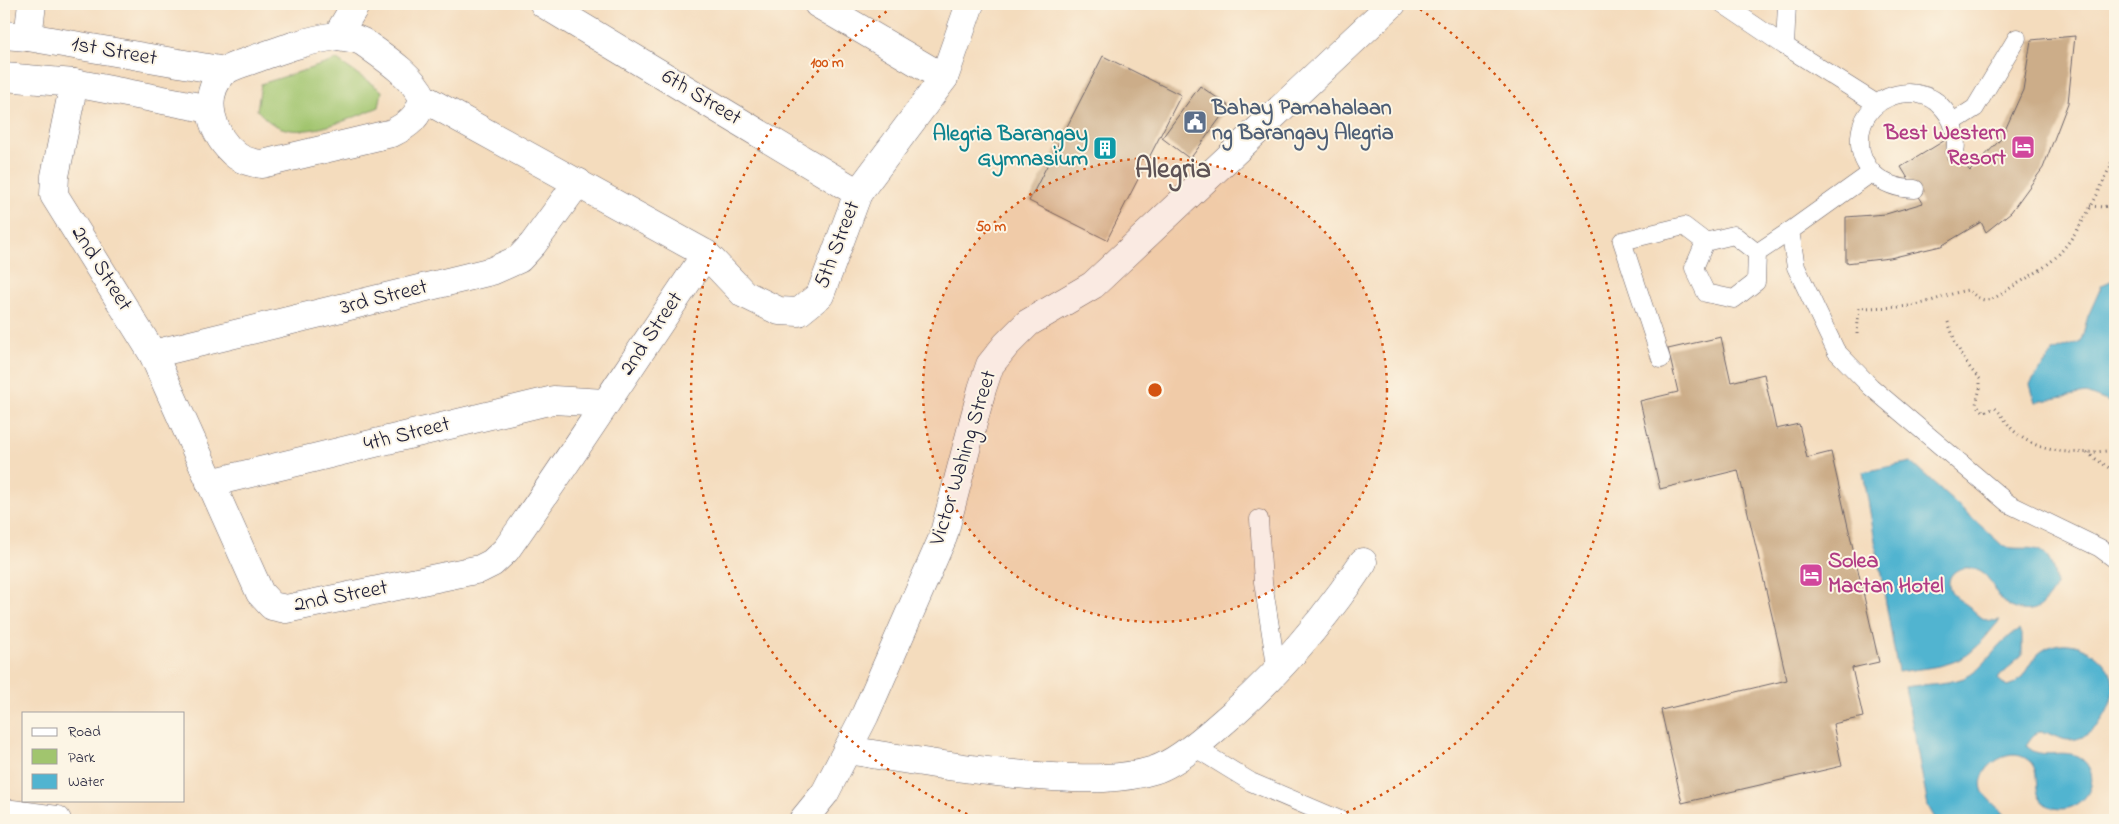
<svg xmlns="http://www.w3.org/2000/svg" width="2119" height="824" font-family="'Indie Flower',sans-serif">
  <rect width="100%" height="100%" fill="#fcf5e5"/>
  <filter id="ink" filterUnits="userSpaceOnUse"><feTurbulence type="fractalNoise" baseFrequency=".02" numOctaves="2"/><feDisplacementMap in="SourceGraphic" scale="10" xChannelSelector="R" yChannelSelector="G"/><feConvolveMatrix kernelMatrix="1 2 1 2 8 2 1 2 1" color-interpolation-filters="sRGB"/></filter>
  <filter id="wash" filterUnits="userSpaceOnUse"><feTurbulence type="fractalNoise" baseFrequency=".0096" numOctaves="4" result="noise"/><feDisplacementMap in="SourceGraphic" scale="20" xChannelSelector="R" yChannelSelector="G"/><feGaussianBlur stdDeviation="1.12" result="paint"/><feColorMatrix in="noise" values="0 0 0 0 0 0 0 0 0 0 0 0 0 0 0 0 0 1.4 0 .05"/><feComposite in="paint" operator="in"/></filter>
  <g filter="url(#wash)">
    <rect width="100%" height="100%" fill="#f4dcbd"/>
    <path fill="#a1c56e" stroke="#627454" d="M337,60L382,91L379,107C352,118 303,141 275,125C268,122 262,115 257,110L261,84Z"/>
    <g fill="#51b4d0" stroke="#3a6b86">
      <path d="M2115,279V401L2112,403L2086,393L2035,402L2030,384L2053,352L2081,341L2088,316L2102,285Z"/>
      <path d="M1911,462L2003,546C2014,550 2024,547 2035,549C2051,553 2055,573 2056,586C2052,593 2046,602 2039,607C2027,614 2010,610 2001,599C1991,587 1991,574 1974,569C1960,564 1943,575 1951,591C1955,599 1964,602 1971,608C1981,618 1986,623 2000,620C1990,631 1982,643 1971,652C1952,668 1921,668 1898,672L1863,472Z"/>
      <path d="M2019,630L2022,634V656L2000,675L1998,679L2007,687C2024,683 2026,666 2037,655C2063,631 2099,649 2112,676C2119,702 2096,740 2069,740C2059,740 2050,731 2040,732C2033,733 2030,740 2026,745C2041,764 2068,743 2085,762C2106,786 2074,822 2045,804C2030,793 2043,771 2028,760C2009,744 1973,770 1983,792C1986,799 2002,809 2007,820H1936L1928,806L1905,687C1922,684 1956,684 1970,675C1989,663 1998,641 2019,630Z"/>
    </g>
    <g id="blocks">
      <g fill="#ccad89">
        <path d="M2075,36L2068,103L2043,168L2011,212L1986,232L1981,222L1941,246L1890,258L1846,263V217L1886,214L1923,203L1901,167L1947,139L1955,154L1970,171L2001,139L2023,90L2031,40Z"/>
        <path d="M1103,56L1181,95L1107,240L1029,201Z"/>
        <path d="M1200,86L1229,106L1190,159L1162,138Z"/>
        <path d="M1721,337L1731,382L1764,374L1776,429L1799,424L1807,458L1831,452L1879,662L1852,668L1863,717L1833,724L1842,766L1682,803L1661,710L1787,680L1738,470L1660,489L1640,401L1678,392L1668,349Z"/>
      </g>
    </g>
  </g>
  <g filter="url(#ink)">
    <use href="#blocks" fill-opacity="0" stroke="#6c6368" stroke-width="1"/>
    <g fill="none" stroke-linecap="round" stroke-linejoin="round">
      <g stroke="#6c6368" stroke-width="19">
        <g id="lane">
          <path d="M1723,4L1785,46L1877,104"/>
          <path d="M1785,46L1787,4"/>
          <path d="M1953,122L1975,108L2017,38"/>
          <path d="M1871,173L1790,231L1796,267L1836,351L1871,387L2009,504L2100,548L2115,559"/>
          <path d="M1915,189C1841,188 1844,95 1909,93C1919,93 1933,97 1940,105C1954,119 1958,134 1955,154"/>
          <path d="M1734,235L1757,253L1756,282L1734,299L1706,293L1694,268L1705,242Z"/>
          <path d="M1757,253L1790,231"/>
          <path d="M1661,359L1622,241L1684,226L1705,242"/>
          <path d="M1259,519L1263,582L1277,672"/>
          <path d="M1194,747L1251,782L1340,820"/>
        </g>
      </g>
      <g stroke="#6c6368" stroke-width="29">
        <g id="street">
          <path d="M544,4L858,193"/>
          <path d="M818,4L944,78"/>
          <path d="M4,35L28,37L225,71"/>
          <path d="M337,36L356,39L363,42C385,58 411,74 423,98C419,117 408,125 392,133L262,164C253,163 244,161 237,156C212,137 199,96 224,72C231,66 243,63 252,60C280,50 307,40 337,36Z"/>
          <path d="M337,36L356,4"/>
          <path d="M28,37L32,4"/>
          <path d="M4,77L74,83L210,109"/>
          <path d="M74,83L55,176L54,195L153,354L260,593L272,606L286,609L480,569L492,563L506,550C575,452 639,352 706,254"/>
          <path d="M423,98L706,254L744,294L779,311L799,312L820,295L858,193L944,78L970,4"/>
          <path d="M153,354L492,271L519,259L533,244L578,182"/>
          <path d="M210,483L553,400L605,403"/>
          <path d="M847,750C916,761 984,773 1053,777C1087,779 1122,780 1154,770C1173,764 1199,743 1214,730C1272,681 1321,625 1363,562"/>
          <path d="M4,813L57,820"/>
        </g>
      </g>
      <g stroke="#6c6368" stroke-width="29">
        <path id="secondary" d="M803,820L825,793L865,715L943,537L982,389L990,365L1006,345L1028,323L1093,285L1392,4"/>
      </g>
      <g stroke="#6c6368" stroke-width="3" stroke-dasharray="1 4" stroke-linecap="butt">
        <path d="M2090,206L2103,207L2115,204"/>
        <path d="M1948,322C1956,344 1963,363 1980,379V388L1976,404L1984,412L1995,408C2003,415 2007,425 2015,432C2042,456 2082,454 2115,450"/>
        <path d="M1857,334L1859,308C1882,307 1905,309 1927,302C1942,298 1954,292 1969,290C1986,308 1994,298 2012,287C2027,278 2047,267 2059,254C2081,230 2104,184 2115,153"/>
        <path d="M2087,453L2115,472"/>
      </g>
      <use href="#lane" stroke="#fff" stroke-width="18"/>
      <use href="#street" stroke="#fff" stroke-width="28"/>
      <use href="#secondary" stroke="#fff" stroke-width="28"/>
    </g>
  </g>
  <circle cx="1155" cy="390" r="232" fill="#d45411" fill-opacity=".12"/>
  <g fill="none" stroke="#d45411" stroke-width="2.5" stroke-dasharray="2.5 5">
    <circle cx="1155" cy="390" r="232"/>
    <path d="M981 820A464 464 0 0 1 896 5M1414 5A464 464 0 0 1 1329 820"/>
  </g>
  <defs>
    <g id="civic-square" transform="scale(1.25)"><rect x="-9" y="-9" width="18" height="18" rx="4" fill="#5c6f8a" stroke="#fcf5e5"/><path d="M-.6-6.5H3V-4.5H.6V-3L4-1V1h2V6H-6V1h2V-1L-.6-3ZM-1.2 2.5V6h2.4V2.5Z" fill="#fff"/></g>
    <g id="hotel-square" transform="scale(1.25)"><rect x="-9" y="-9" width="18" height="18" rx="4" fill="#d1479c" stroke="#fcf5e5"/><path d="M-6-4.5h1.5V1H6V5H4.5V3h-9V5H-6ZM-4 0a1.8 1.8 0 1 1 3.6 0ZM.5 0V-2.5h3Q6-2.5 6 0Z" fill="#fff"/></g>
    <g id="building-square" transform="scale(1.25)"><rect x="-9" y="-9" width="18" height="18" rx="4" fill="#0f9aa8" stroke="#fcf5e5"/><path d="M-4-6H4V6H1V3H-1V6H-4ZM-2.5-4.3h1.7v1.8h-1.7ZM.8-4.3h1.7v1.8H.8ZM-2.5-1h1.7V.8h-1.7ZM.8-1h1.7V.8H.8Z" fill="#fff"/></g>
  </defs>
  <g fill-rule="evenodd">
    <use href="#civic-square" x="1195" y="122"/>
    <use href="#hotel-square" x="2023" y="147"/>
    <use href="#building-square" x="1105" y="148"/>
    <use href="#hotel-square" x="1811" y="575"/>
  </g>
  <g text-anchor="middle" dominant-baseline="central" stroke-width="4" stroke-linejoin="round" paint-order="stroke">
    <g font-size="22" fill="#22223b" stroke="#fcf5e5">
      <text transform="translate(114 52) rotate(10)">1st Street</text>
      <text transform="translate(701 98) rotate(31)">6th Street</text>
      <text transform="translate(838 245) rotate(-69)">5th Street</text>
      <text transform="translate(101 269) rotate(58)">2nd Street</text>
      <text transform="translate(384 298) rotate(-14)">3rd Street</text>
      <text transform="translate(652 334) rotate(-56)">2nd Street</text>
      <text transform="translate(407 435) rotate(-14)">4th Street</text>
      <text transform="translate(964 458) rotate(-73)">Victor Wahing Street</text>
      <text transform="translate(341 597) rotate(-11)">2nd Street</text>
    </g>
    <g font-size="22" font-weight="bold" fill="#4e5e75" stroke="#fcf5e5" text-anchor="start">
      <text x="1212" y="109">Bahay Pamahalaan<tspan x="1212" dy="25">ng Barangay Alegria</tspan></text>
    </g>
    <g font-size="22" font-weight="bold" fill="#b23c85" stroke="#fcf5e5" text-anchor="end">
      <text x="2006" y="134">Best Western<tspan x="2006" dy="25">Resort</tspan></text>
      <text x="1828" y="562" text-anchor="start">Solea<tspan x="1828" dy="25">Mactan Hotel</tspan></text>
    </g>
    <g font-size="22" font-weight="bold" fill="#0d838f" stroke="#fcf5e5" text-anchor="end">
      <text x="1088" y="135">Alegria Barangay<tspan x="1088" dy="25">Gymnasium</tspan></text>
    </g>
    <g font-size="28" font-weight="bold" fill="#5e5356" stroke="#fcf5e5">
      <text x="1173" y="170">Alegria</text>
    </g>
  </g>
  <circle cx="1155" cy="390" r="8" fill="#d45411" stroke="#fcf5e5" stroke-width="2.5"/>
  <g font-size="15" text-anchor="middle" font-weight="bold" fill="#d45411" stroke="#fcf5e5" stroke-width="4" stroke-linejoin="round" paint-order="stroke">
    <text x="827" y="67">100 m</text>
    <text x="991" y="231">50 m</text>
  </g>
  <rect width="2119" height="824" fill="none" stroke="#fcf5e5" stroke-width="20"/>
  <rect x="22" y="712" width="162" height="90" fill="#fcf5e5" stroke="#a5a1a1"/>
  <rect x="32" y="728" width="25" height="8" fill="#ffffff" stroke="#a5a1a1"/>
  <text x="68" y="736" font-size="15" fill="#22223b">Road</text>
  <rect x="32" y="749" width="25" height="15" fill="#a1c56e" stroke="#a5a1a1"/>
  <text x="68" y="762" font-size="15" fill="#22223b">Park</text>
  <rect x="32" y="774" width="25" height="15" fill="#51b4d0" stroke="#a5a1a1"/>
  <text x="68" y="786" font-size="15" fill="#22223b">Water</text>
</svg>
